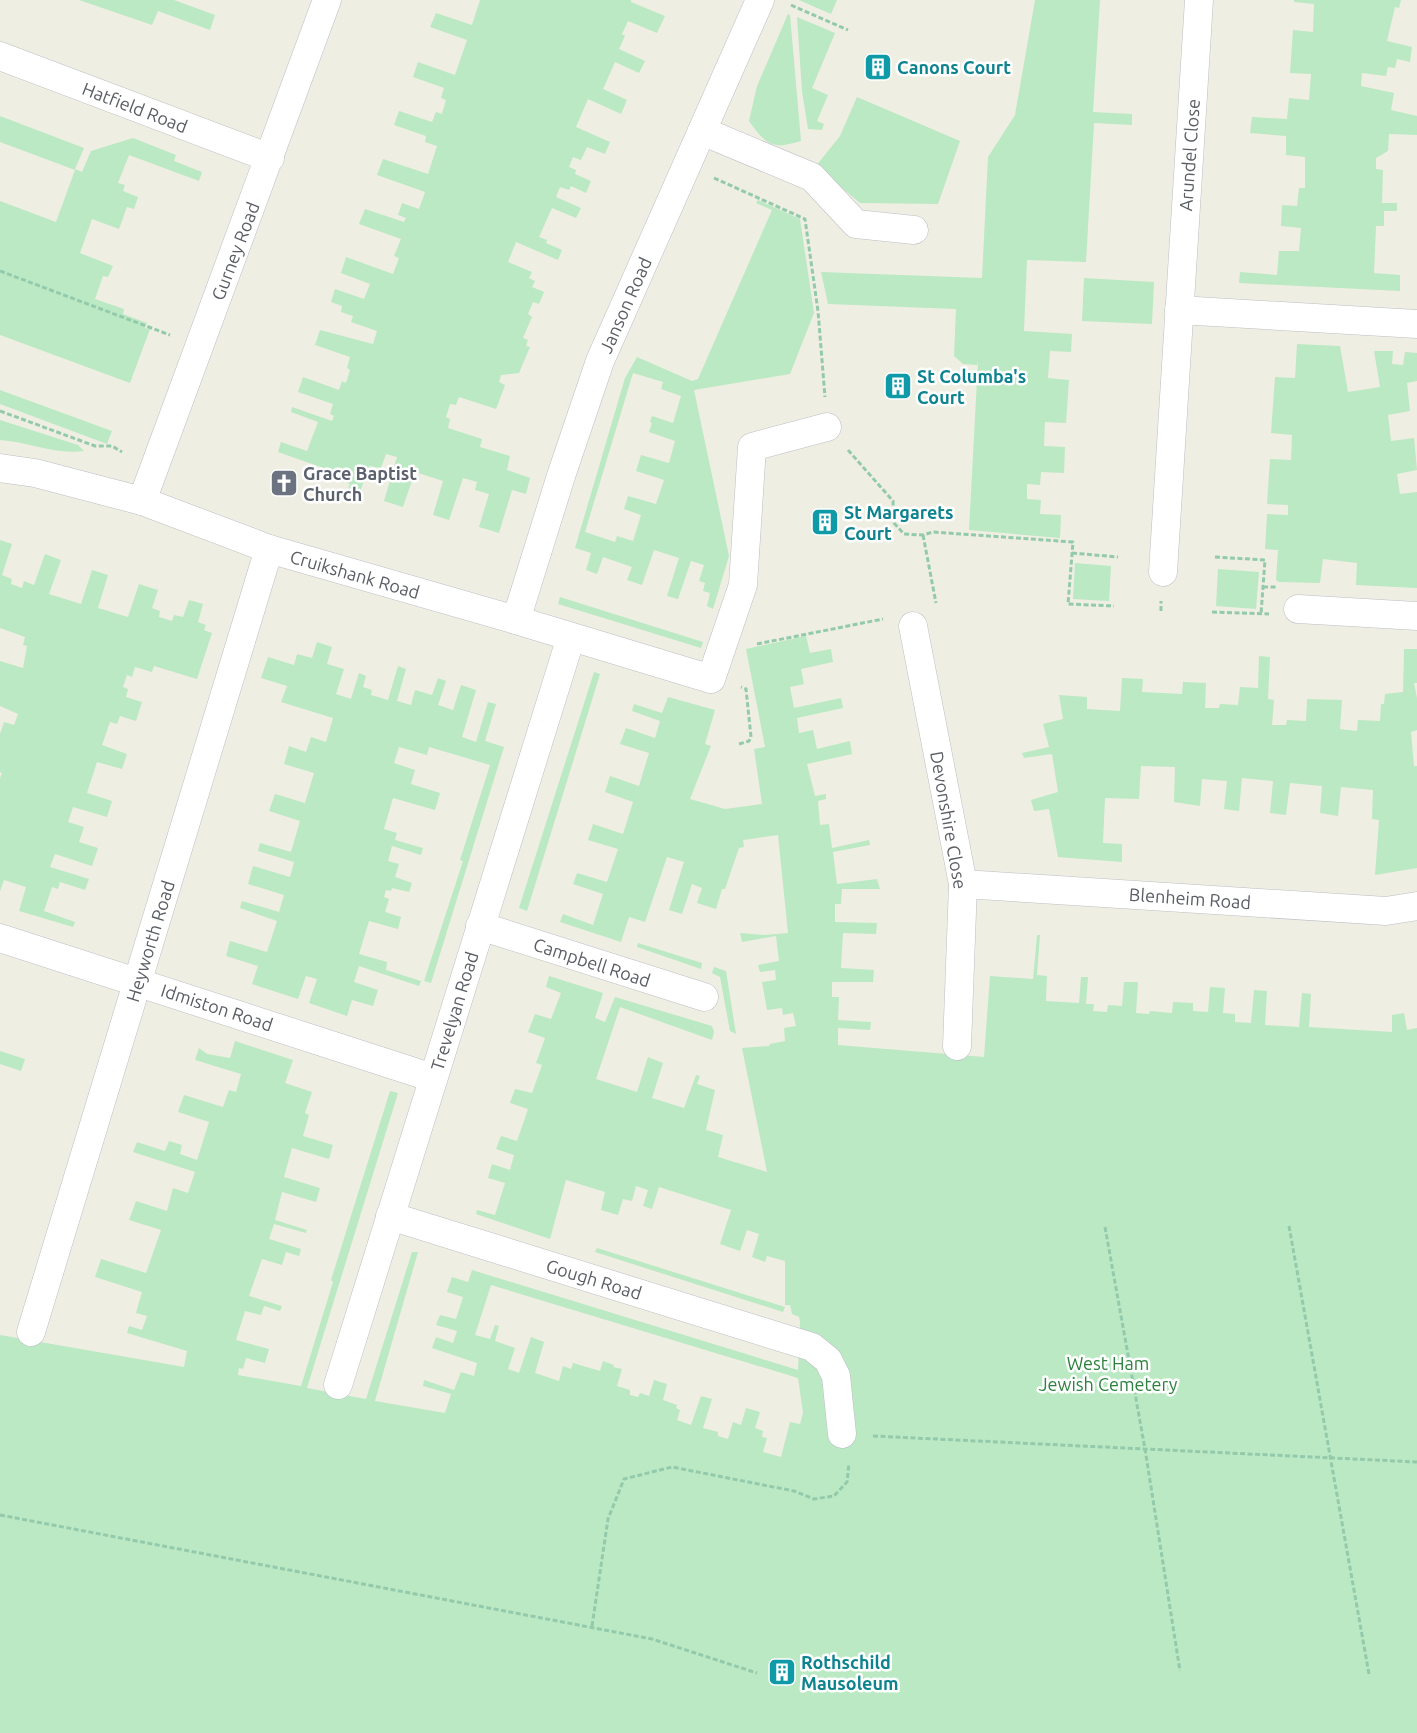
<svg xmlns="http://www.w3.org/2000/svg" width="1417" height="1733" font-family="Ubuntu,sans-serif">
  <rect width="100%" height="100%" fill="#efeee2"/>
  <g fill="#bbe9c3" fill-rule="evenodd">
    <path d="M79,0H174L215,15L210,30L158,11L152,25Z"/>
    <path d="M480,0H631V2L665,16L657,33L628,21L622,34L625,36L619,49L645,61L639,73L615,62L603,89L627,100L621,114L588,99L576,127L610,142L605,154L587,147L581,160L573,157L569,167L576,170L575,174L591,181L586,193L571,186L569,190L560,187L556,197L581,208L576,218L552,208L539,237L547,240L546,243L562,250L558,260L516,242L508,262L532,272L529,278L535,281L532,287L544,292L539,304L533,302L528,314L532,317L523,338L528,340L526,346L530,347L519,373L501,375L499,382L505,385L496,409L459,397L456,405L450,404L446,417L450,419L448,428L482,439L480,447L510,456L507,470L530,478L526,494L512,490L499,533L479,527L489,494L475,490L477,482L463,478L449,520L433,515L443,481L415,472L403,507L384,501L397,457L386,454L381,468L369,466L359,495L347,491L350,484L328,476L329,470L278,452L281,442L307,451L318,422L291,412L292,407L332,421L334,416L330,414L333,404L298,392L303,377L339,390L342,381L346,383L350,370L347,368L350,357L315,345L320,330L373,344L377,331L351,322L353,316L341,312L342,306L331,302L335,289L364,299L370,284L341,273L346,257L393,274L399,258L394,256L401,239L359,224L365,209L404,222L406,218L398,215L402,203L419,209L425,192L377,175L383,159L428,174L437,146L425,142L426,136L394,125L399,111L432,122L436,112L442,114L446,100L441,98L444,88L413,77L418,62L455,75L467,40L430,27L436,13L472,25Z"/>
    <path d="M799,0H837L831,14Z"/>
    <path d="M1035,0H1100L1093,112L1132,114V125L1094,123L1086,262L1027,260L1024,331L1072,334L1071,352L1050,351L1048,378L1069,380L1066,423L1045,422L1044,446L1065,447L1064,473L1041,472L1040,485L1027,484V499L1041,500L1040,514L1061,515L1060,538L969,530L978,361L977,365L963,364L954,356L956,309L828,304L821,272L982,278L988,157L1015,115Z"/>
    <path d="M1294,0H1401L1399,8L1395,7L1387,41L1412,47L1410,62L1397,59L1395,68L1388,67L1386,76L1362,73L1361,86L1394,93L1391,110L1417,116V135L1389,134L1388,151L1376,158V169L1383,170L1382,203H1397V211H1384V226H1376L1374,273L1400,275V291L1239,283L1240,272L1277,275L1279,251H1299L1301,228L1281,226L1282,205L1297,206L1299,188H1305V157L1286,155V136L1250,133L1252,117L1287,119L1289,98L1309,100L1311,74L1290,73L1293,30L1313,32L1314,4L1294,2Z"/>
    <path d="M788,14L790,15L801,141C772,150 766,145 749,121L757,86Z"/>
    <path d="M797,17L835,33L812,88L828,95L817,121L824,124L822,130L808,129L802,91Z"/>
    <path d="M857,97L960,141L938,204L860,203L816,166L840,136Z"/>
    <path d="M0,116L84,148L75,169L82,172L91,151L133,138L176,155L174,161L202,172L199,181L129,155L118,183L125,185L123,191L138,197L134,209L127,207L119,229L92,219L80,253L113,266L108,277L103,276L95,299L124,309L123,314L147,323L145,328L150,329L130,383L0,335V201L56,222L75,170L0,142Z"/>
    <path d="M758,200L800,219L814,313L790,374L694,390L729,556L713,609L707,606L710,593L703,591L705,583L699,581L704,565L691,561L678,599L667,596L679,558L654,550L642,585L627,580L632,567L603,557L597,574L586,570L591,553L575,548L625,378L637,357L692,381L698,379L772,210L756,203ZM633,373L663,382L661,389L681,396L673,423L652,416L650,422L652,423L649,432L675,441L669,463L641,455L636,471L664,480L656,504L628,496L624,509L641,515L633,541L617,536L615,542L585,532Z"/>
    <path d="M1084,278L1154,282L1152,324L1082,321Z"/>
    <path d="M1297,344L1340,346L1348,392L1380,387L1374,351H1393L1392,364L1403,365L1405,352L1417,353V381L1407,383L1410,411L1388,415L1391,441L1414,438L1417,470L1397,474L1400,494L1417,492V588L1356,585L1357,563L1323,559L1320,583L1279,582L1276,580L1278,550L1265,549L1267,514L1288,515V505L1267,504L1270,459L1291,460L1292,435L1271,433L1275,377L1295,378Z"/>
    <path d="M0,390L112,431L107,444L0,404Z"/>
    <path d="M0,420L78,445L84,451C55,455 29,442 0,440Z"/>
    <path d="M0,540L12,544L2,575L12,579L11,584L22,588L24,581L34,585L45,554L61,560L49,594L81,604L92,570L108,575L98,608L128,617L139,584L158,590L152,608L160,611L159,617L172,621L174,615L183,617L189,600L203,604L198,622L206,625L204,630L212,633L197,679L154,666L152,672L135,667L132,677L127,675L123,687L128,689L126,697L142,702L136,721L120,716L117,724L110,722L102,745L127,754L122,769L97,762L87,793L112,801L107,817L73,807L68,822L84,827L79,842L98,848L92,866L55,854L50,867L89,879L85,890L60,882L58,889L52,887L44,911L75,922L73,927L19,911L26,887L4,880L0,891V778L2,773L0,772V734L4,722L14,725L18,714L0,706V661L23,668L27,646L23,645L25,637L0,628Z"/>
    <path d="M1075,563L1111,566L1109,601L1073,599Z"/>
    <path d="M1218,569L1259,572L1256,609L1216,606Z"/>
    <path d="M560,597L703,642L701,648L558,604Z"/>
    <path d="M806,636L810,653L831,649L833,662L801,669L804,684L790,687L794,708L841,698L843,708L797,718L799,733L813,730L817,749L850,741L852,754L807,764L815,796L826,794V799L818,801L820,825L829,824L832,848L869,840L870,845L833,852L837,884L877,879L880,889H842L841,904H835V922L877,923L876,934L843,933L841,968L874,970L873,982H832V997H839L838,1020L871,1022L870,1030L838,1028V1045L984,1057L990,976L1033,979L1037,935H1040L1037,975L1047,976L1046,1001L1079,1003L1081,977H1088L1086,1004H1094L1093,1011L1107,1012L1108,1005L1122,1006L1124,982H1138L1136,1013L1149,1014L1150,1011L1172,1013L1173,1002L1193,1003V1011L1208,1012L1210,987L1225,988L1223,1013L1235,1014V1022L1251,1023L1254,990L1267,991L1265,1025L1299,1027L1302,993L1311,994L1309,1027L1392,1032V1015L1404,1013L1407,1030L1417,1028V1733H0V1335L184,1367L187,1351L127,1333L129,1326L142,1330L147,1316L136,1313L142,1292L95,1277L101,1259L146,1273L161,1230L129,1220L136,1201L167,1211L173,1188L188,1193L195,1172L133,1152L137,1142L165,1151L169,1141L182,1145L180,1154L197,1160L209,1122L178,1112L184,1095L223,1107L229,1090L236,1092L241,1074L195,1060L199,1048L207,1054L230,1058L235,1041L293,1060L285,1083L312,1092L305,1113L309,1115L303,1136L333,1145L329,1159L292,1148L284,1177L320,1188L316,1202L282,1192L275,1220L307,1230L306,1233L274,1224L269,1239L301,1249L299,1256L286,1252L282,1265L262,1259L249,1296L282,1306L280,1311L264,1306L261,1315L245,1311L236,1340L269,1349L265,1363L246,1358L243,1369L239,1368L238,1375L301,1386L333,1282L331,1280L390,1091L398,1093L307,1388L366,1399L412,1252H418L375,1401L445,1413L451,1394L423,1386L424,1380L454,1390L461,1372L474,1376L477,1363L432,1348L436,1337L453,1343L457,1331L436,1325L440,1315L456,1319L463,1297L447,1292L452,1277L468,1282L472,1270L798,1370L800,1322L799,1317L792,1314L790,1305H785V1261L767,1256L765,1262L752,1257L759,1234L747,1230L740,1251L720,1244L731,1210L659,1187L652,1209L643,1206L648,1190L636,1186L632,1201L623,1199L618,1215L601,1210L605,1192L566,1180L550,1239L476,1214L477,1210L495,1215L505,1183L488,1178L492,1164L510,1170L514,1155L496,1149L501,1136L517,1141L528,1109L510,1103L515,1089L532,1093L542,1065L536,1063L545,1038L528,1032L535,1014L551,1019L561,993L546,987L549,976L603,993L595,1018L605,1022L615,997L712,1026L714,1032L712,1040L620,1007L596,1079L637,1092L648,1057L663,1063L652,1098L684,1108L696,1075L700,1076L697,1084L715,1090L706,1130L723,1135L718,1157L767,1172L742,1048L769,1046L770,1044L785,1041L784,1028L796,1026L793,1013L783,1015L782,1008L767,1010L762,982L776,980L775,970L760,972L758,965L779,961L776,936L742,942L740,933L765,935L788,933L778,835L743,840L744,847L739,848L725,889H722L716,909L697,903L702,888L692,884L682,914L669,910L684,862L667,857L645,922L629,917L621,942L560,922L563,914L593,925L603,894L573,884L577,873L607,882L618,849L588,840L593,824L623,834L633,802L605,792L610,776L639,786L649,753L620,744L626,728L655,738L660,721L632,711L634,704L662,713L668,697L715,710L705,744L711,746L690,799L725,809L762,804L754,749L765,747L746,649ZM491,1285L798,1378L803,1413L800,1424L790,1422L781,1457L763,1452L767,1438L762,1437L763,1431L755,1428L760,1412L746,1408L741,1425L733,1422L728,1439L718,1436V1432L703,1428L712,1399L701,1396L691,1425L677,1420L680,1410L676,1408L677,1405L663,1400L667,1384L654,1380L649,1396L640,1393L638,1397L630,1395V1390L617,1386L622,1369L613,1367L614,1365L603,1361L600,1371L573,1363L571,1369L563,1366L559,1381L535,1373L544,1342L531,1337L519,1373L508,1369L515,1348L495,1341L499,1326L495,1325L490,1339L475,1335Z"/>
    <path d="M317,642L332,647L327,664L344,669L336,694L351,699L359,673L366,676L363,687L372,690L371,695L388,700L398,666L406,669L397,701L411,705L415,690L432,695L438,678L446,681L438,705L453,710L461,685L476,690L462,737L476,742L488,702L496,704L485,741L504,747L431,983L424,981L463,861L460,860L490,765L429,747L427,755L399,747L394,763L415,770L411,784L440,793L435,810L393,798L384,829L397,833L395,840L423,848L421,855L392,846L388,861L399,864L395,877L412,883L409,892L392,888L391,891L386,890L384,897L389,899L385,912L401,917L398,929L369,921L359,954L387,962L386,970L421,981L419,986L359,966L354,982L378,990L373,1006L352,1000L347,1016L309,1003L317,979L306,976L298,999L252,984L258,966L226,956L230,941L267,952L277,921L240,908L242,901L279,912L284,895L248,884L253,866L290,877L294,862L258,851L260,843L291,852L300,821L269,811L275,794L305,803L314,773L284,764L289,746L306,752L311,737L326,742L333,718L281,702L287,686L261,678L268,657L294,665L297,654L312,658Z"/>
    <path d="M1404,649H1417V683H1414L1417,698V730L1411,732L1414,766H1417V868L1375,875L1379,820L1372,819L1373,790L1341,787L1338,816L1320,813L1322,786L1290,783L1286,815L1270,813L1273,781L1242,778L1239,811L1224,809L1227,781L1202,779L1200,806L1174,802L1175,767L1141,766L1139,799L1105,798L1103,843L1122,844V862L1058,857L1049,809L1034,811L1031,800L1058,792L1052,754L1024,758L1022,753L1049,747L1043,724L1063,719L1059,695L1087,697V709L1120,711L1122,678L1143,679L1142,692L1182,694L1183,682L1206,683L1205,708H1219L1220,704L1238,705L1240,687L1258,688L1259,656L1270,657L1268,699L1274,700L1272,725H1286L1287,720L1306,721L1307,699L1342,700L1340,729L1357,731L1358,720L1380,721L1381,704H1384L1385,694L1403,692Z"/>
    <path d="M594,672L600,674L527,911L519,908Z"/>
    <path d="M638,943L702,963L701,969L637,947Z"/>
    <path d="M714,967L726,971L736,1034L730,1031L720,977L712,973Z"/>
    <path d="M0,1051L25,1059L21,1071L0,1064Z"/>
    <path d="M597,1248L785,1307L783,1312L595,1252Z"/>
  </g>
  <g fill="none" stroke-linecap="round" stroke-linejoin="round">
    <g stroke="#bcbec5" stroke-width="29">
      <g id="minor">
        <path d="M0,56L270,158"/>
        <path d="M702,131L812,177L856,224L914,230"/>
        <path d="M1179,310L1417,324"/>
        <path d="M0,468L35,473L142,501L269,549L516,620L711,679L743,585L752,447L827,427"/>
        <path d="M142,501L327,0"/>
        <path d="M1163,572L1199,0"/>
        <path d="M1298,609L1417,616"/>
        <path d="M516,620L561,476L600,361L760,0"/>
        <path d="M913,626L963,884L957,1046"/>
        <path d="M963,884L1386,911L1417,906"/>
        <path d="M480,926L704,997"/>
        <path d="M0,938L433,1078"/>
        <path d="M390,1216L812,1347L828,1360L836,1376L842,1434"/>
        <path d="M31,1332L269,549"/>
        <path d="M338,1385L571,637"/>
      </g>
    </g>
    <g stroke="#94caac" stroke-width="3" stroke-dasharray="5 2.5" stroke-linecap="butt">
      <path d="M791,5L848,30"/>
      <path d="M714,178L805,219L818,311L825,397"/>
      <path d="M0,271L170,335"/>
      <path d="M0,411L95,446H112L122,452"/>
      <path d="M848,450L893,501L894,523L904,534L923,535L933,532L1073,542L1068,604L1114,606"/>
      <path d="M923,535L936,603"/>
      <path d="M1072,553L1118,557"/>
      <path d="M1215,557L1265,560L1261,614"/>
      <path d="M1263,587H1276"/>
      <path d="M1161,611V601"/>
      <path d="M1212,612L1269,614"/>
      <path d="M757,644L883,619"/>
      <path d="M739,744L749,741L751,737L746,689L741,687"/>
      <path d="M1289,1226L1369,1674"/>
      <path d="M1105,1227L1145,1449L1180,1671"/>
      <path d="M873,1436L1417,1462"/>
      <path d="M0,1515L652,1639L757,1673"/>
      <path d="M592,1626L608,1519L624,1479L672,1467L794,1491L814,1499L834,1496L847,1482L849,1463"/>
    </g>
    <use href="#minor" stroke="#fff" stroke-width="28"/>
  </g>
  <defs>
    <g id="building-square" transform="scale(1.4375)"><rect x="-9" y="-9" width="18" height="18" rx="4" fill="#0f9aa8" stroke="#fff"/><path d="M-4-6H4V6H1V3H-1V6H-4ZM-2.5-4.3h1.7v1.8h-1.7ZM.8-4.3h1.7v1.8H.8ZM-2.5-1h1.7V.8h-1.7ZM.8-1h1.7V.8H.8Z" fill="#fff"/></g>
    <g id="church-square" transform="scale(1.4375)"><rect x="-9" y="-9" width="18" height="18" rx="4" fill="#6b7280" stroke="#fff"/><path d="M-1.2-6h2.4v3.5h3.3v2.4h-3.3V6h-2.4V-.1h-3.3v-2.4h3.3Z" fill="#fff"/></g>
  </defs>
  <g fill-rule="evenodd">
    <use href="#building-square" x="878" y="67"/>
    <use href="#building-square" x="898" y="386"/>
    <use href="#church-square" x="284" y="483"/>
    <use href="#building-square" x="825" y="522"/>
    <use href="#building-square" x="782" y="1672"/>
  </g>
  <g text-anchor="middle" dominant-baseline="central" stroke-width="5" stroke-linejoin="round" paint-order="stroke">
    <g font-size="18" font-weight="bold" fill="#0d838f" stroke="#fff" text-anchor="start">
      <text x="897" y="67">Canons Court</text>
      <text x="917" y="376">St Columba's<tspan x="917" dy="21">Court</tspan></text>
      <text x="844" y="512">St Margarets<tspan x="844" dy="21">Court</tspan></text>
      <text x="801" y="1662">Rothschild<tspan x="801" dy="21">Mausoleum</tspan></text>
    </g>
    <g font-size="18" fill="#5a5d64" stroke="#fff">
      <text transform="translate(135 107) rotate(21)">Hatfield Road</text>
      <text transform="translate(1189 155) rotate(-86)">Arundel Close</text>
      <text transform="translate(235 251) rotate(-69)">Gurney Road</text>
      <text transform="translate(625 305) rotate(-66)">Janson Road</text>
      <text transform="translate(355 574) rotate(16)">Cruikshank Road</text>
      <text transform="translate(949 820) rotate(80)">Devonshire Close</text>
      <text transform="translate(1190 898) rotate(4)">Blenheim Road</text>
      <text transform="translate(150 941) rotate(-73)">Heyworth Road</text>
      <text transform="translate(592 962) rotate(18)">Campbell Road</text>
      <text transform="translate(217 1007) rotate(18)">Idmiston Road</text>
      <text transform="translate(454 1011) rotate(-73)">Trevelyan Road</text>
      <text transform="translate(594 1279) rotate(17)">Gough Road</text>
    </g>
    <g font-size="18" font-weight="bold" fill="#5b616d" stroke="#fff" text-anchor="start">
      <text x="303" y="473">Grace Baptist<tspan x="303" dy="21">Church</tspan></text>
    </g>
    <g font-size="18" fill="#2c823e" stroke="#fff">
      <text x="1108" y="1363">West Ham<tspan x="1108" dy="21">Jewish Cemetery</tspan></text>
    </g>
  </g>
</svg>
